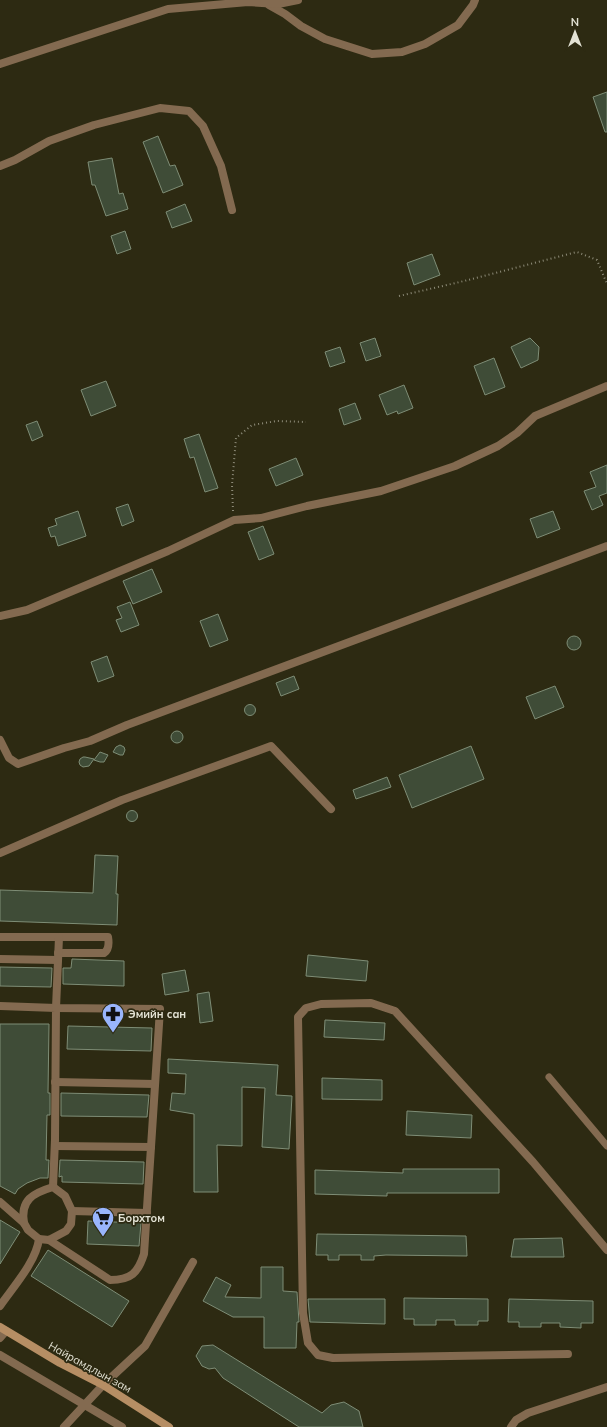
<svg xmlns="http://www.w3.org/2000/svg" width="607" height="1427" font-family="Mulish,sans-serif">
  <rect width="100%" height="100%" fill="#2d2a12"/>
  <g fill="#3f4c37" stroke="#7e8d76">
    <path d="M607,92V132H605L593,97Z"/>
    <path d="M158,136L170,166L175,165L183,185L163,193L143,142Z"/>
    <path d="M112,158L119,194L123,193L128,209L106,216L95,185H92L88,162Z"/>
    <path d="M185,204L192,221L172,228L166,212Z"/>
    <path d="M125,231L131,249L117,254L111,236Z"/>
    <path d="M432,254L440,275L414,285L407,263Z"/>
    <path d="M375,338L381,356L366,361L360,343Z"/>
    <path d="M530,338L539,347L538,360L521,368L511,347Z"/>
    <path d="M340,347L345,362L330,367L325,352Z"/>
    <path d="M494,358L505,387L485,395L474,366Z"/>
    <path d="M106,381L116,406L91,416L81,390Z"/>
    <path d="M404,385L413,408L398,414L397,411L387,415L379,395Z"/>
    <path d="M355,403L361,419L344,425L339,409Z"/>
    <path d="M37,421L43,436L32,441L26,425Z"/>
    <path d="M199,434L218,488L205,492L194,457L190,458L184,439Z"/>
    <path d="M296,458L303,475L276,486L269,469Z"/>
    <path d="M607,465V493L599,496L603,505L592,510L584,491L596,487L590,472Z"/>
    <path d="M128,504L134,521L122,526L116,508Z"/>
    <path d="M78,511L86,536L58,546L55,536L51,537L48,528L57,525L55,519Z"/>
    <path d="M553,511L560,529L537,538L530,519Z"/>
    <path d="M263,526L274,554L259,560L248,532Z"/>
    <path d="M152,569L162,592L133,604L123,581Z"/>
    <path d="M130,602L139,625L121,632L116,620L122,618L117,607Z"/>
    <path d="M218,614L228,640L210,647L200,621Z"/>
    <circle cx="574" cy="643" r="7"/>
    <path d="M107,656L114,676L98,682L91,662Z"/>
    <path d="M294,676L299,689L281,696L276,683Z"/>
    <path d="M555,686L564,707L535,719L526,697Z"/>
    <circle cx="250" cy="710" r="5.5"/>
    <circle cx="177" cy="737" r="6"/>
    <path d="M120,745L124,747L125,750L123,755H120L113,752L116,747Z"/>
    <path d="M471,746L484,779L412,808L399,775Z"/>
    <path d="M100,752L108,755L104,762H100L94,760Z"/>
    <path d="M83,757H85L94,759L89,766L83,767L80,765L79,762L80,759Z"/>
    <path d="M387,777L391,787L356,799L353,790Z"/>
    <circle cx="132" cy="816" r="5.5"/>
    <path d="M95,855L118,856L116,894H118L117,925L0,921V890L93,893Z"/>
    <path d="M308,955L368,961L366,981L306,976Z"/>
    <path d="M72,959L124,961V986L63,984V968H71Z"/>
    <path d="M0,967L52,968L51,987L0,986Z"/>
    <path d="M185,970L189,991L165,995L162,974Z"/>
    <path d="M209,992L213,1021L200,1023L197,994Z"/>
    <path d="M325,1020L385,1023L384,1040L324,1037Z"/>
    <path d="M0,1024H49L48,1093H50V1115H47L46,1160H49L48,1178H40L27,1183L18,1189L15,1194L0,1186Z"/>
    <path d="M68,1026L152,1028L151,1051L67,1049Z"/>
    <path d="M168,1059L278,1065L276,1095L292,1096L289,1149L262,1147L265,1088L242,1087V1146L217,1145L218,1192H194V1114L170,1110L172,1093L185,1094L186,1074L168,1073Z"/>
    <path d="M322,1078L382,1080V1100L322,1099Z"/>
    <path d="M61,1093L149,1095L147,1117L61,1116Z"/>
    <path d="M407,1111L472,1115L471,1138L406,1135Z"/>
    <path d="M60,1160L144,1162L143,1184L62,1182V1176L59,1177Z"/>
    <path d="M403,1169H499V1193H387V1196L315,1194V1170L403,1173Z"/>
    <path d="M0,1220L20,1232L0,1264Z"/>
    <path d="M88,1221L141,1223L139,1246L87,1244Z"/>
    <path d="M317,1234L466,1236L467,1256L386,1255L374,1256V1260H361V1255H339V1260H328V1255H316Z"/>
    <path d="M562,1238L564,1257H511L514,1239Z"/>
    <path d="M48,1250L129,1301L112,1327L31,1276Z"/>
    <path d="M261,1267H283V1291L297,1292L299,1322H297L296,1348H264V1317H233L203,1301L216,1277L231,1285L225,1297L261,1298Z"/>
    <path d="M404,1298L488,1299V1321H478V1325H455V1320H436V1325H414V1319H404Z"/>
    <path d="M308,1299H385V1324L310,1322Z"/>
    <path d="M509,1299L593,1301V1323H581V1328L560,1327V1323H541V1327H519V1322H508Z"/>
    <path d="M213,1345L322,1413L331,1405L344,1402L359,1411L363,1427H299L223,1378L215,1368L209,1369L202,1366L196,1356L202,1346Z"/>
  </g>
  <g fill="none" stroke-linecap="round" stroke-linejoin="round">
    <g stroke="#8c8a77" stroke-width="2" stroke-dasharray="1 3" stroke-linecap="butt">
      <path d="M399,296L460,282L577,252L597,260L607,284"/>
      <path d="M233,511L232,485L236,438L252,425L277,421L306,422"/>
    </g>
    <path stroke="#836a50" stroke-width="7" d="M549,1077L607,1146"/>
    <g stroke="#836a50" stroke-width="8">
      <path d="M269,5L285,14L301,26L325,39L372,54L402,52L425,44L458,25L473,5L475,0"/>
      <path d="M0,64L168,9L248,2L278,4L298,0"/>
      <path d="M0,166L15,160L49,141L94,125L160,108L189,111L203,126L221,166L232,210"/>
      <path d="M0,616L27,610L168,551L234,520L261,518L307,506L381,491L455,466L498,446L517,433L535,416L607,386"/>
      <path d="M0,740L9,758L18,764L64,748L90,741L127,725L607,546"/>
      <path d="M0,853L122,800L271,746L331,809"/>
      <path d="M0,937H108C109,943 109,950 104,953H58"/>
      <path d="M0,959L58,960"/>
      <path d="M0,1006L56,1008L55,1140L53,1187"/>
      <path d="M55,1082L155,1084"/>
      <path d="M55,1146L151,1147"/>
      <path d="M0,1202L24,1223L28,1230L39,1239C36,1262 13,1287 0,1306"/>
      <path d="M72,1211L147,1213"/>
      <path d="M24,1223C20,1200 33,1193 53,1187L65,1196L72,1211L71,1224L66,1231L49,1240L39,1239"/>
      <path d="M49,1240L110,1280C131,1280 138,1273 144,1254L160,1009L56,1008L59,937"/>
      <path d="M0,1338L6,1331"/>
      <path d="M568,1354L333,1358L318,1355L308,1343L303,1313L298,1017L306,1008L321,1004L371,1003L395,1011L533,1162L607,1250"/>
      <path d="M0,1355L122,1427"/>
      <path d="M64,1427L103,1385L145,1346L193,1262"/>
      <path d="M511,1427L516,1420L528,1413L607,1387"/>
    </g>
    <path stroke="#b68e64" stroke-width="8" d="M0,1327L60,1363L103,1385L169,1427"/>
  </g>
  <defs>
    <g id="pharmacy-pin" transform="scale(1.15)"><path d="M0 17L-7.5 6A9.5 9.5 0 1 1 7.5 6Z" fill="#99b5fd" stroke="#2d2a12"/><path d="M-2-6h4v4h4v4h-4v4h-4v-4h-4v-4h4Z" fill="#111"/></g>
    <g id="supermarket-pin" transform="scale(1.15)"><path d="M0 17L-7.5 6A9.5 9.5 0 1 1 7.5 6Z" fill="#99b5fd" stroke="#2d2a12"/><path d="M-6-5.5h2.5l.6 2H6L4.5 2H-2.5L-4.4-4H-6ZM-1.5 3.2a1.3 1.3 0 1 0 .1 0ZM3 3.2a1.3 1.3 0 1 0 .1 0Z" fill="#111"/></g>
  </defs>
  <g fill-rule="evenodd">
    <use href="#pharmacy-pin" x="113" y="1014"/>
    <use href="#supermarket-pin" x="103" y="1218"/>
  </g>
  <g text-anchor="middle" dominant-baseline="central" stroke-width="3.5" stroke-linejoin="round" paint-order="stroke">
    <g font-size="11" font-weight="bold" fill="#e3e2d4" stroke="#2d2a12" text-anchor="start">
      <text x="128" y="1014">Эмийн сан</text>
      <text x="118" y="1218">Борхтом</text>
    </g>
    <g font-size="11" fill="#e3e2d4" stroke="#2d2a12">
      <text transform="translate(90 1367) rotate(29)">Найрамдлын зам</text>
    </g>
  </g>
  <g transform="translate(575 32)" stroke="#2d2a12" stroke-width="3" paint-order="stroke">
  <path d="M0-3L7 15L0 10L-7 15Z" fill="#e3e2d4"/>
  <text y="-6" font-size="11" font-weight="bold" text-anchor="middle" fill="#e3e2d4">N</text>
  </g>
</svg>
